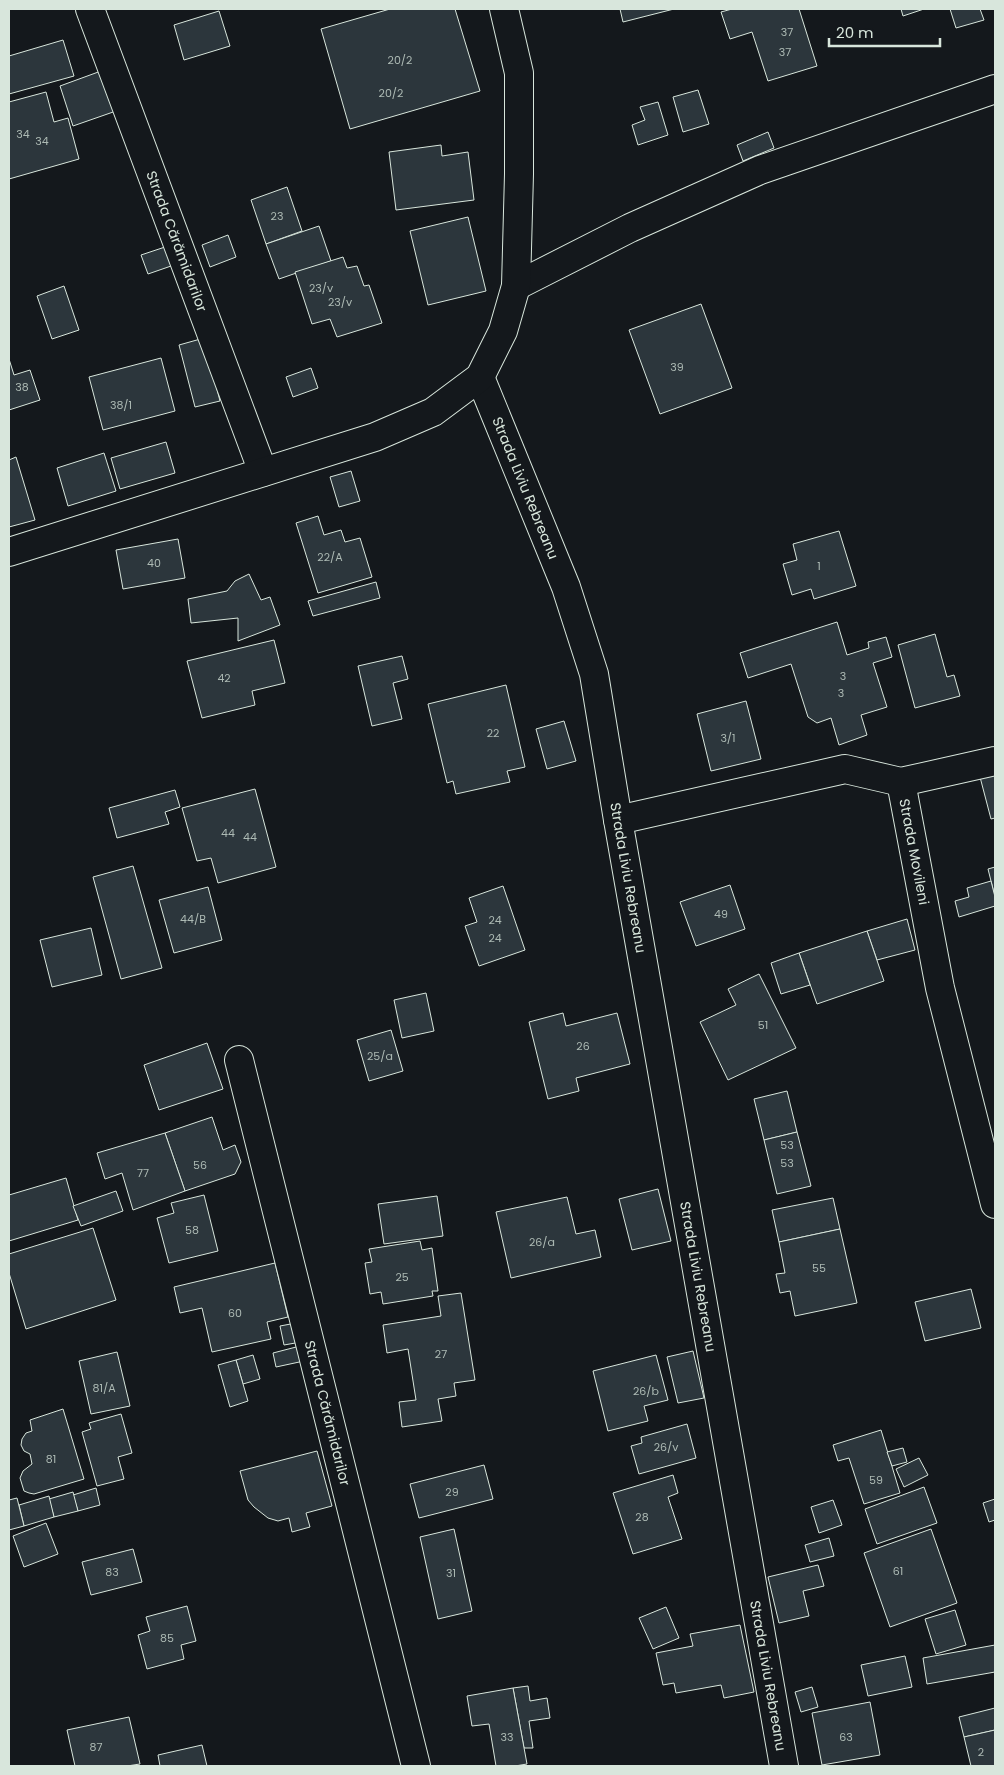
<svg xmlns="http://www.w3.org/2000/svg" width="1004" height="1775" font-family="Poppins,sans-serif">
  <rect width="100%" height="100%" fill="#14181c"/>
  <g fill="#2c363c" stroke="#d8e6dc">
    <path d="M390,9H455L480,91L350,129L321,29Z"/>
    <path d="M620,9H674L623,22Z"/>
    <path d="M732,9H799L817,66L768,81L752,32L730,39L721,12Z"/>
    <path d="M901,9H924L903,16Z"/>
    <path d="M950,9H980L984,20L956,28Z"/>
    <path d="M219,11L230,46L184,60L174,25Z"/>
    <path d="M63,40L74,76L9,94V56Z"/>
    <path d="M101,71L116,111L73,126L60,86Z"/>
    <path d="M698,90L709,124L683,132L673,97Z"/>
    <path d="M46,92L54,122L68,118L79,159L9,179V102Z"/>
    <path d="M658,102L668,135L638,145L632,125L645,120L640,107Z"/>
    <path d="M768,132L774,148L743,161L737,145Z"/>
    <path d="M441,145L442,156L468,152L474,200L396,210L389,152Z"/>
    <path d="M287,187L302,231L266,244L251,200Z"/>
    <path d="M468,217L486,291L428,305L410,231Z"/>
    <path d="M319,226L331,261L279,279L266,244Z"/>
    <path d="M228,235L236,257L210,267L202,245Z"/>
    <path d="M168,246L174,265L148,274L141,255Z"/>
    <path d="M343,257L347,268L357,266L364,286L369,285L382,323L337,337L330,319L312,324L295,272Z"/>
    <path d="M64,286L79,330L52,339L37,296Z"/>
    <path d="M701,304L732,388L660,414L629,330Z"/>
    <path d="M204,338L220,401L195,407L179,345Z"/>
    <path d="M161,358L175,411L103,430L89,377Z"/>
    <path d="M9,359L14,375L30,370L40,400L9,410Z"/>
    <path d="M311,368L318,388L293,397L286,377Z"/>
    <path d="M166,442L175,473L120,489L111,458Z"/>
    <path d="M104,453L116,491L68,506L57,468Z"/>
    <path d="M16,457L35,520L9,527V460Z"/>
    <path d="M351,471L360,501L339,507L330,477Z"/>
    <path d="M318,516L324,535L341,530L345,542L360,538L372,577L318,593L296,523Z"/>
    <path d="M839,531L856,586L814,599L811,589L792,595L783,564L797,560L793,544Z"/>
    <path d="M178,539L185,578L123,589L116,550Z"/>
    <path d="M249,574L261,600L270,597L280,625L238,641V618L191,623L188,599L227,591L235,581Z"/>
    <path d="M376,582L380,598L313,616L308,601Z"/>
    <path d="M837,622L847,655L869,648L868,642L886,637L892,657L873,663L887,707L861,715L867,735L839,745L831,718L817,723L808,717L791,664L748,678L740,653Z"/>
    <path d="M935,634L947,677L954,675L960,696L915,708L898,645Z"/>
    <path d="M274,640L285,683L252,691L255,705L202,718L187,661Z"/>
    <path d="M402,656L408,679L393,683L402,719L372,726L358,666Z"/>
    <path d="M506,685L525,767L507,771L510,782L456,794L453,781L447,783L428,704Z"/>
    <path d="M746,701L761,759L711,771L697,714Z"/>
    <path d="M564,721L576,761L547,769L536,729Z"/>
    <path d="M995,773V818L991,819L980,777Z"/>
    <path d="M255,789L276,867L218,883L211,858L197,861L182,808Z"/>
    <path d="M175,790L180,807L165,812L169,824L117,838L109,808Z"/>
    <path d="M133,866L162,968L121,979L93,877Z"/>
    <path d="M995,867V897L988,869Z"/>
    <path d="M991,881L995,897V906L959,917L955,901L969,897L967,888Z"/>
    <path d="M730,885L745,929L696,946L680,902Z"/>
    <path d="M503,886L525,950L479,966L465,926L477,922L469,898Z"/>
    <path d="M208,887L222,940L174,953L159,900Z"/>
    <path d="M907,919L915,950L877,960L867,931Z"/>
    <path d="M91,928L102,975L52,987L40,940Z"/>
    <path d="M867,931L884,981L817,1004L799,953Z"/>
    <path d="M799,953L810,985L781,994L771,963Z"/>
    <path d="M759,974L796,1048L728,1080L700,1022L736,1005L728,989Z"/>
    <path d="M426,993L434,1031L402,1038L394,1000Z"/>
    <path d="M563,1013L566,1026L617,1013L630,1064L576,1078L579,1091L548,1099L529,1022Z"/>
    <path d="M391,1030L403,1071L369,1081L357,1040Z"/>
    <path d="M207,1043L223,1089L159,1110L144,1065Z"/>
    <path d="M787,1091L797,1132L764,1140L754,1099Z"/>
    <path d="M212,1117L223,1150L235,1145L241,1162L235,1174L185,1191L165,1133Z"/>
    <path d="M797,1132L811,1186L777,1194L764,1140Z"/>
    <path d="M165,1133L185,1191L133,1210L122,1173L105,1179L97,1153Z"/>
    <path d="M66,1178L78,1220L9,1241V1195Z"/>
    <path d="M658,1189L671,1241L632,1250L619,1199Z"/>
    <path d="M116,1191L123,1211L81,1226L73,1206Z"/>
    <path d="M204,1195L218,1251L169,1263L157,1218L174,1213L171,1203Z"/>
    <path d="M437,1196L443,1236L384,1244L378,1204Z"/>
    <path d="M567,1197L576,1234L595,1230L601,1257L511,1278L496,1212Z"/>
    <path d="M833,1198L840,1229L779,1242L772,1210Z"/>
    <path d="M93,1228L116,1300L26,1329L9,1273V1254Z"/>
    <path d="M840,1229L857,1303L795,1316L790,1291L780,1293L776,1274L785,1273L779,1242Z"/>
    <path d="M420,1241L422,1250L432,1248L438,1291H432L433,1296L383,1304L381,1292L370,1294L365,1263L372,1262L369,1249Z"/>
    <path d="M275,1263L288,1317L267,1322L271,1339L212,1352L202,1308L180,1313L174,1287Z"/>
    <path d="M971,1289L981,1328L925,1341L915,1302Z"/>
    <path d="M461,1293L475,1380L454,1383L456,1396L438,1399L442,1421L402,1427L399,1402L416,1400L408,1349L387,1353L383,1325L441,1316L438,1296Z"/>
    <path d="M296,1323L301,1342L284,1345L280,1326Z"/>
    <path d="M300,1346L304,1361L276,1367L273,1353Z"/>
    <path d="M693,1351L704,1398L678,1403L667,1357Z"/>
    <path d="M117,1352L130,1406L91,1414L79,1361Z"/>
    <path d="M253,1355L260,1379L243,1384L236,1360Z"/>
    <path d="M656,1355L668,1400L644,1406L648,1421L608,1431L593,1371Z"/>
    <path d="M236,1360L248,1401L230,1407L218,1365Z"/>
    <path d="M63,1409L84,1479L34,1494L29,1493L24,1491L20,1478L23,1471L32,1464L30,1454L24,1451L21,1445L22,1439L26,1433L32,1431L30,1420Z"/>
    <path d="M121,1414L132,1453L118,1457L124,1479L97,1486L82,1432L91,1429L89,1423Z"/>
    <path d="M687,1424L696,1458L639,1474L631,1446L642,1443L641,1437Z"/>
    <path d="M881,1430L900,1493L864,1504L849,1458L838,1461L833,1445Z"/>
    <path d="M903,1448L907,1462L892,1466L887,1452Z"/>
    <path d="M317,1451L332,1506L306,1513L310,1527L292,1532L289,1518L278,1521L268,1518L254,1507L248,1500L240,1471Z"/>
    <path d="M919,1458L928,1475L904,1487L896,1469Z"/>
    <path d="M484,1465L493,1499L419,1518L410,1484Z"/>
    <path d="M673,1475L678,1493L668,1497L682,1539L633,1554L613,1493Z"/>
    <path d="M924,1487L937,1523L877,1544L865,1509Z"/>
    <path d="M96,1488L100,1505L78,1511L73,1495Z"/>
    <path d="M73,1492L78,1511L54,1517L49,1499Z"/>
    <path d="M49,1496L54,1517L24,1526L19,1505Z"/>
    <path d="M17,1498L24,1526L9,1530V1500Z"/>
    <path d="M995,1499V1520L989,1522L983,1503Z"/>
    <path d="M833,1500L842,1525L819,1533L811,1507Z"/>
    <path d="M46,1523L58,1554L24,1567L13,1536Z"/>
    <path d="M454,1529L472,1611L438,1619L420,1537Z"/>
    <path d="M931,1529L957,1603L890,1627L864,1553Z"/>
    <path d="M829,1538L834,1556L810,1562L805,1545Z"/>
    <path d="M133,1549L142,1582L91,1595L82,1562Z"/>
    <path d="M818,1565L824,1586L803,1591L809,1616L779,1623L768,1577Z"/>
    <path d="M187,1606L196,1641L181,1645L184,1659L147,1669L138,1635L150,1631L146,1617Z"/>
    <path d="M666,1607L679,1638L653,1649L639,1618Z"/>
    <path d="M955,1610L966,1645L936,1654L925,1619Z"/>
    <path d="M740,1625L754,1692L724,1698L721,1685L676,1693L674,1683L663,1685L656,1653L693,1646L690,1634Z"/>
    <path d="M995,1645V1672L927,1684L923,1658Z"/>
    <path d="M905,1656L912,1687L868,1696L861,1665Z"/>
    <path d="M528,1686L530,1701L547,1698L550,1718L529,1721L533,1748H524L513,1688Z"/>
    <path d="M812,1687L818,1707L801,1712L795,1692Z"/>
    <path d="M513,1688L527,1764L515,1766H496L489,1724L472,1726L467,1696Z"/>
    <path d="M870,1702L880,1755L822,1765L812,1713Z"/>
    <path d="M995,1708V1730L964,1737L959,1717Z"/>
    <path d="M129,1717L140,1764L127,1766H75L67,1730Z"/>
    <path d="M995,1730V1766H971L964,1737Z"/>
    <path d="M202,1745L207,1766H160L158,1755Z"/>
  </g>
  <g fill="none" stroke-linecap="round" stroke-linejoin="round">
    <g stroke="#d8e6dc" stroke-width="30">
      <g id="minor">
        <path id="s1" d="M90,9L263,472"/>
        <path d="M516,286L630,228L760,170L995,89"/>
        <path id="s2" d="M480,377L566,587L594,674L618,820L784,1766"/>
        <path d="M9,552L375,437L433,412L480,377L503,331L516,286L519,174V73L504,9"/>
        <path id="s3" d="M901,782L940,988L995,1204"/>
        <path d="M618,820L845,769L901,782L995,761"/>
        <path id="s4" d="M239,1060L416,1766"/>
      </g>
    </g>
    <use href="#minor" stroke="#14181c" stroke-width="28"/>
  </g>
  <g text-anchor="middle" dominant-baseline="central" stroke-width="4" stroke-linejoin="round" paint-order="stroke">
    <g font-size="11" fill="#adbab4">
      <text x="787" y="32">37</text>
      <text x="785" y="52">37</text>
      <text x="400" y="60">20/2</text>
      <text x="391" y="93">20/2</text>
      <text x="23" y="134">34</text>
      <text x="42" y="141">34</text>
      <text x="277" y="216">23</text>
      <text x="321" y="288">23/v</text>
      <text x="340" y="302">23/v</text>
      <text x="677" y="367">39</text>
      <text x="22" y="387">38</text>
      <text x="121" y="405">38/1</text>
      <text x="330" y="557">22/A</text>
      <text x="154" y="563">40</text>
      <text x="819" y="566">1</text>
      <text x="843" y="676">3</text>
      <text x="224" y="678">42</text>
      <text x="841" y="693">3</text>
      <text x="493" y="733">22</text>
      <text x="728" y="738">3/1</text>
      <text x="228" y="833">44</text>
      <text x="250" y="837">44</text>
      <text x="721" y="914">49</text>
      <text x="193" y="919">44/B</text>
      <text x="495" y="920">24</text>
      <text x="495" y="938">24</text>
      <text x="763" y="1025">51</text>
      <text x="583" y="1046">26</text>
      <text x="380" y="1056">25/a</text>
      <text x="787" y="1145">53</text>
      <text x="787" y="1163">53</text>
      <text x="200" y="1165">56</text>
      <text x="143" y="1173">77</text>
      <text x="192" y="1230">58</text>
      <text x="542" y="1242">26/a</text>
      <text x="819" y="1268">55</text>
      <text x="402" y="1277">25</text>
      <text x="235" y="1313">60</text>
      <text x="441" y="1354">27</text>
      <text x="104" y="1388">81/A</text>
      <text x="646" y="1391">26/b</text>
      <text x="666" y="1447">26/v</text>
      <text x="51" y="1459">81</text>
      <text x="876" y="1480">59</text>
      <text x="452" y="1492">29</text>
      <text x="642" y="1517">28</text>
      <text x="898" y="1571">61</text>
      <text x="112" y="1572">83</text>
      <text x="451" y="1573">31</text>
      <text x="167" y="1638">85</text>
      <text x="507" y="1737">33</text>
      <text x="846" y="1737">63</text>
      <text x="96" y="1747">87</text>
      <text x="981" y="1752">2</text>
    </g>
    <g font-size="14" fill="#d8e6dc" stroke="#14181c">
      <text stroke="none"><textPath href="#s1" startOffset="248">Strada Cărămidarilor</textPath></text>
      <text stroke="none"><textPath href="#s2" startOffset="120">Strada Liviu Rebreanu</textPath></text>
      <text stroke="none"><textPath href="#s3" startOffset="71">Strada Movileni</textPath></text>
      <text stroke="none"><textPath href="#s2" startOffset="525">Strada Liviu Rebreanu</textPath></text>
      <text stroke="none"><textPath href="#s2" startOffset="930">Strada Liviu Rebreanu</textPath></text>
      <text stroke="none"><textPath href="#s4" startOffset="364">Strada Cărămidarilor</textPath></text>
      <text stroke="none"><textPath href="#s2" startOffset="1335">Strada Liviu Rebreanu</textPath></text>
    </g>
  </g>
  <rect width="1004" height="1775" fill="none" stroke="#d8e6dc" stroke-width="20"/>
  <path d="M829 38v8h111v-8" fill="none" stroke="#d8e6dc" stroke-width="2.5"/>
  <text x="836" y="38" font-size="15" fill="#d8e6dc" stroke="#14181c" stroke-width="4" paint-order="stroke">20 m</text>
</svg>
